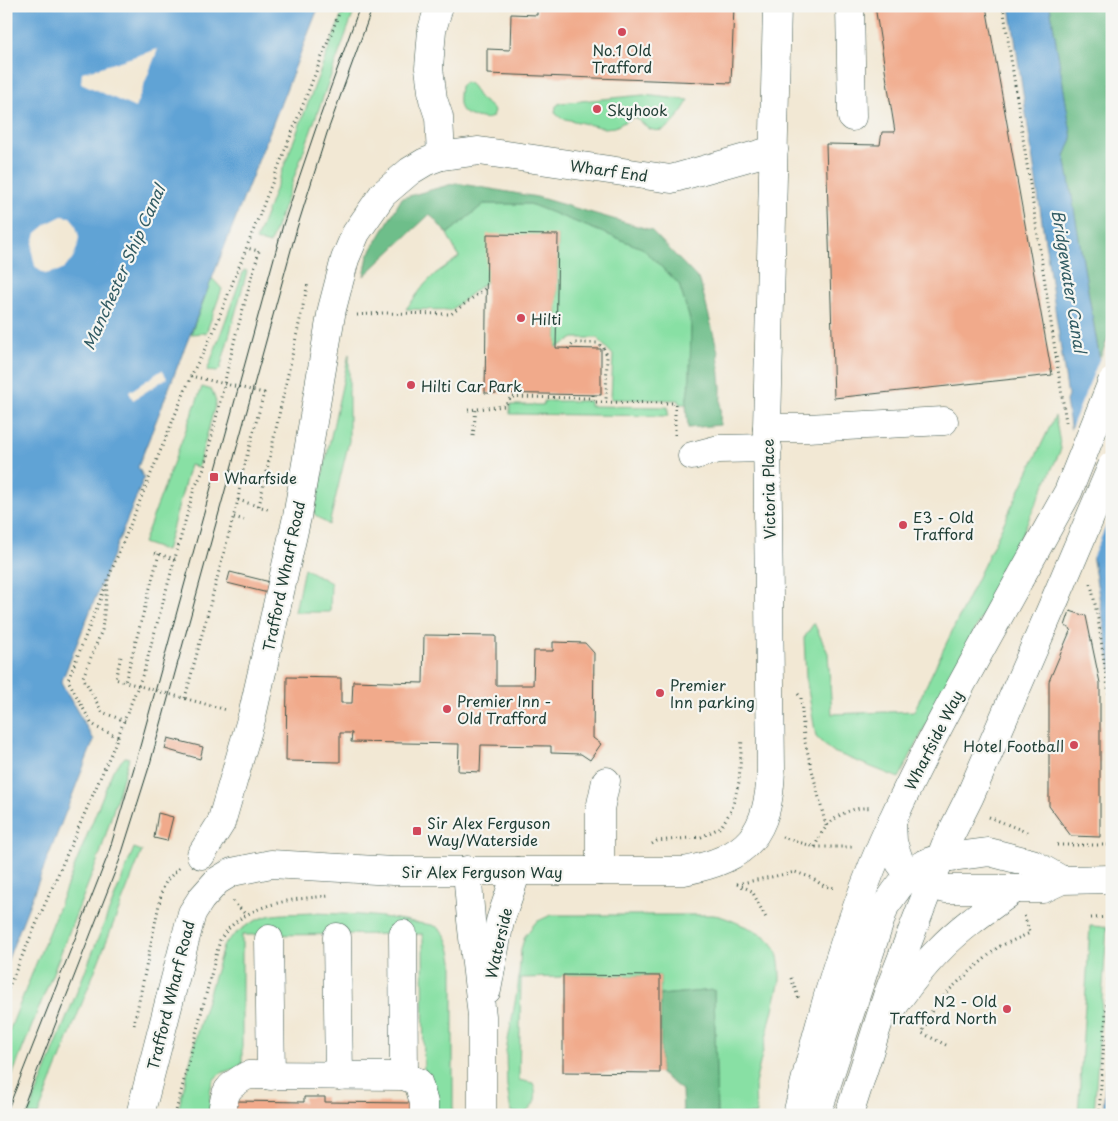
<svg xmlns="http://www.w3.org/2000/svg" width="1118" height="1121" font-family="'Playpen Sans',sans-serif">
  <rect width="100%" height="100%" fill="#f6f6f2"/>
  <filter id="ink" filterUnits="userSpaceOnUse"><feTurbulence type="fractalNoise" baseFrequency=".02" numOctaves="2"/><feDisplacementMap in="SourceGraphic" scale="10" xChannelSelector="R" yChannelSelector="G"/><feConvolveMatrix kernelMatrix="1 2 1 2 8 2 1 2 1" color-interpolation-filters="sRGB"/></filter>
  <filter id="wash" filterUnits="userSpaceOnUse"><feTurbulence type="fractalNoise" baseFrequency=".0096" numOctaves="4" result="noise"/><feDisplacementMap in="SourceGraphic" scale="20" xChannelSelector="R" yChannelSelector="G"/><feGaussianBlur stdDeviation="1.12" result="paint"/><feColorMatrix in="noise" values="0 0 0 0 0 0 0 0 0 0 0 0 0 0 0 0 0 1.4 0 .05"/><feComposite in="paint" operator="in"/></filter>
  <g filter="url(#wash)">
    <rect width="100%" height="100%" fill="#f2e8d4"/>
    <g fill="#88e0a4" stroke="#548e6c">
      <path d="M345,6H356L270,244L256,240Z"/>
      <path d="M465,82C474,84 474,91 479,97C484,103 491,105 494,111L492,117C487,120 482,118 476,117C456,114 458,103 460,86Z"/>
      <path d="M643,95L689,100C680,113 669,137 650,129C645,126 639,120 634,117L615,127L604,128L561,118L555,113L556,106L560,103Z"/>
      <path d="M484,204H530L642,248L679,284L691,323L690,377L686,404H679V400L611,399L613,355L597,338H574L556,348L558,235L487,281L451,310L406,309L425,284L435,274L459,257L447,234Z"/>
      <path d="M244,270L247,271L220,369L217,372L207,371Z"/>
      <path d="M212,278L222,289L206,333L191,334Z"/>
      <path d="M349,354V441L329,525L314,514Z"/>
      <path d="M202,387L212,390L216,402L198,467L190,465L166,551L143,543Z"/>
      <path d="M544,401H590V406L668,407V416L510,414V405H543Z"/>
      <path d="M1055,416L1061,449L1005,571L899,778L831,751L816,737L806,678L804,638L814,623L828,653L832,714L914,711Z"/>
      <path d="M304,568L331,583L330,612H295Z"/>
      <path d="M125,757L129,758L100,854L6,1091V1039L113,770Z"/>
      <path d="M134,848L142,851L38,1115H28Z"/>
      <path d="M312,913C348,914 383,915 418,923C423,924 432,924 437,927C448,933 451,950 453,961V1115H424L423,934L242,935V1068C207,1072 210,1085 210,1115H177L197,1033L224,944C236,932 252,920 268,916C282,913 298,914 312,913Z"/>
      <path d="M551,915H713C723,916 733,921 742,925C773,937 780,946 780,980L755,1084L756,1115H717L714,990L660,995V976L563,975L561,977L521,978L519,1080L533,1083C538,1097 536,1105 524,1114L511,1112L507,1087L506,1051L518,986L521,949L525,936L536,922Z"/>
      <path d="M1090,926L1107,927L1094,1115H1078Z"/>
    </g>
    <g fill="#6ebe8a" stroke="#467e5f">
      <path d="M1050,6H1112V323L1108,337L1100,359L1065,156L1072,139Z"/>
      <path d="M456,183L537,197L651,230L700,281L718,352L721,388L720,425L688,428L686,404L690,377L691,323L679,284L642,248L530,204H484L447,234L430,214L364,276L368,256L402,198Z"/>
      <path d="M714,990L717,1115H683L682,1090L660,1073V995Z"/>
    </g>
    <g fill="#60a3d5" stroke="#407084">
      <path d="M19,6H319L138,467L144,478L61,683L94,740L6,964V13Z"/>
      <path d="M1010,6H1050L1072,139L1065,156L1112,432V673L1066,401L1068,396Z"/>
      <path d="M1112,990V1115H1103Z"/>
    </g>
    <g fill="#f2e8d4">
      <path d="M158,49L135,108L81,83L82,72L98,68Z"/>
      <path d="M62,216L70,217L75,223L79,237L77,248L72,260L62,270L45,274L41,272L35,266L32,252L33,243L36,233L48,223Z"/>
      <path d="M1101,355L1112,417V512L1091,561L1069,433Z"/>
      <path d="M162,370L167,378L133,400L129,392Z"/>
    </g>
    <g id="blocks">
      <g fill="#f1aa8b">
        <path d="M537,6H734L731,83L487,74V49L510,50L511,14L537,15Z"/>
        <path d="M875,6H986L1052,375L834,398L826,144L880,145L882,132H895Z"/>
        <path d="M487,234L558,235L556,348L601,349V395L485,393Z"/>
        <path d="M230,572L270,582L268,593L227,583Z"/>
        <path d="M1070,611L1086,616L1100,683V837L1071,836L1049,806V681L1071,629L1065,626Z"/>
        <path d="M424,635L496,636V685H533L534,651H553V642L585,643L594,653L593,738L601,744L590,760L581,754L551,753V746L481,745L480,772L460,771H458L459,744L351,742L352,733H340V762L286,761L287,677L341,678V703H352L353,681L423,683Z"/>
        <path d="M168,738L203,747L200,759L165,749Z"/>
        <path d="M158,813L173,817L167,841L154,838Z"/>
        <path d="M563,975L660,976V1073L563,1072Z"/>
        <path d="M304,1097H325V1102L413,1103V1115H234V1101L304,1102Z"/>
      </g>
    </g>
  </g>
  <g filter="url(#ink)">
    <use href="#blocks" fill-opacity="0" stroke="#3f574c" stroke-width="1"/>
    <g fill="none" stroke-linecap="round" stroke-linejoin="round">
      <g stroke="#3f574c" stroke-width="29">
        <g id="minor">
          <path d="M439,6L432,30L429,68L433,99L439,117L441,156L479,151L671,179L774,150"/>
          <path d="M850,6L852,117"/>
          <path d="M767,428H807L944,421"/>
          <path d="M692,456L719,449L768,448"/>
          <path d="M892,821L893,842L900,863L911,878L945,889H1043L1062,880L1112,879"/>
          <path d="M201,855L221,823L252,716L297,517L332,309L345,259L356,233L383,194L410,171L425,162L441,156"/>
          <path d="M950,857L989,852L1032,863L1062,880"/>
          <path d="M467,870L471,920L482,1016V1115"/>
          <path d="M600,871V809L606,781"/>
          <path d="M403,934L404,1076"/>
          <path d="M337,937L339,1076"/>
          <path d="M269,939L271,1076"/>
          <path d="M487,990L500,921L517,871"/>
          <path d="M140,1115L192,913L201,899L217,881L232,872L271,864L393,871H684C748,859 769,834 771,769L767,428L777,6"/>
          <path d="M222,1115C224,1091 227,1086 248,1075L404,1076L418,1082L424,1103V1115"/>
        </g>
      </g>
      <g stroke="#3f574c" stroke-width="29">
        <g id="highway">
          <path d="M893,1007C907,987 922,967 939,950C962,926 989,908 1015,889"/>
          <path d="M797,1115C820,1015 849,914 892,821C930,738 975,660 1019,580"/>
          <path d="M814,1115L822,1099L885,906C905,879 913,861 949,857"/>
          <path d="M849,1115L887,996L945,846L970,796L1054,602"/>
        </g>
      </g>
      <g stroke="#3f574c" stroke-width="3" stroke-dasharray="1 4" stroke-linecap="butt">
        <path d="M1003,6L1066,422"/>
        <path d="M6,9L12,6"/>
        <path d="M357,315L383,313L451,314L486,288"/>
        <path d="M568,349L574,343H597L603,347L607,355L606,402"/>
        <path d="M593,395V402L675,403V436"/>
        <path d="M468,410L505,406L511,397L593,398"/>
        <path d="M473,436L476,409"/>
        <path d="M238,500L271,510"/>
        <path d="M259,506L308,283"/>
        <path d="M234,517L244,520"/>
        <path d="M155,553L175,559"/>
        <path d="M159,554L125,682L227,710"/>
        <path d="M1091,584L1098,619L1112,716"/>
        <path d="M106,585L68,680L91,723L98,728L118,737"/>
        <path d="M121,657L115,679L125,682"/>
        <path d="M798,694L801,698L804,738L826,826"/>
        <path d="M185,698L238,500L241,478L264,393L191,376"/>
        <path d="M125,721L102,712L83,677L102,630L108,579L191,376L212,335L342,6"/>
        <path d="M989,817L1029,833"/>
        <path d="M782,837L815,847H852"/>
        <path d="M652,844L657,841L701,837L721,827L732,809L739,782L742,739"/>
        <path d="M1057,845H1112"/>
        <path d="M815,847C823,823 845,806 871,808"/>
        <path d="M737,884L795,872L810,877L824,886L836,888"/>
        <path d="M737,884L752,891L766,918"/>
        <path d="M233,901L246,915"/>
        <path d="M1091,918L1112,917"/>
        <path d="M791,978L799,999"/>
        <path d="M6,993L112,751L144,671L194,489L204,469L236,334L259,251L246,248"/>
        <path d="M134,1025L162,890L167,880L179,868"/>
        <path d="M946,1045L922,1033L932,1011L948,991L998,947L1030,933L1024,915"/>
        <path d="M175,1115L220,940C242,904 290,899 329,896"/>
        <path d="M1099,1115L1112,923"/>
      </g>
      <use href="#minor" stroke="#fff" stroke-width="28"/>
      <use href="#highway" stroke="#fff" stroke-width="28"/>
      <g stroke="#1f3d34" stroke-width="1">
        <path d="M6,1114L108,855L136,761L283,225L316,128L360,6"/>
        <path d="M20,1115L120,859L150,764L297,228L327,133L373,6"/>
      </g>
      <g stroke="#3f574c" stroke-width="29" stroke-linecap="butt">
        <g id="highway-bridge">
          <path d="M1019,580L1068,492L1112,382"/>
          <path d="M1054,602L1112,466"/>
        </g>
      </g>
      <use href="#highway-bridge" stroke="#fff" stroke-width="28"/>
    </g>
  </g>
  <g fill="#d1495b" stroke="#f6f6f2" stroke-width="2">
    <circle cx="622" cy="32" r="5"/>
    <circle cx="597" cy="109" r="5"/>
    <circle cx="521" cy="318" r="5"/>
    <circle cx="411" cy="385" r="5"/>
    <rect x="209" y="472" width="10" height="10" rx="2.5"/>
    <circle cx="903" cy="525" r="5"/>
    <circle cx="660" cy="693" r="5"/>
    <circle cx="447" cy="709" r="5"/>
    <circle cx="1074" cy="745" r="5"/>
    <rect x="412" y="826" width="10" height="10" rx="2.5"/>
    <circle cx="1007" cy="1009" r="5"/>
  </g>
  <g text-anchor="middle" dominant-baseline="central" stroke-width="4.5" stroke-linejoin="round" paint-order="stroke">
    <g font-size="15" fill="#1f3d34" stroke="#f6f6f2" text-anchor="start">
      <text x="622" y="49" text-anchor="middle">No.1 Old<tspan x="622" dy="17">Trafford</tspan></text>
      <text x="607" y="109">Skyhook</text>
      <text x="531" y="318">Hilti</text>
      <text x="421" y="385">Hilti Car Park</text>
      <text x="224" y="477">Wharfside</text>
      <text x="913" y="516">E3 - Old<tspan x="913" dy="17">Trafford</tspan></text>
      <text x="670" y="684">Premier<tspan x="670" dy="17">Inn parking</tspan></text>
      <text x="457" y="700">Premier Inn -<tspan x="457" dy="17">Old Trafford</tspan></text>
      <text x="1064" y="745" text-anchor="end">Hotel Football</text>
      <text x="427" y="822">Sir Alex Ferguson<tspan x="427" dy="17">Way/Waterside</tspan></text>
      <text x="997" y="1000" text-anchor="end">N2 - Old<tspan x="997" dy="17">Trafford North</tspan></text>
    </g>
    <g font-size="15" fill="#1f3d34" stroke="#f6f6f2">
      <text transform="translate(609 170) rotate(8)">Wharf End</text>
      <text transform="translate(768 489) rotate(-91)">Victoria Place</text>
      <text transform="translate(283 576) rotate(-78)">Trafford Wharf Road</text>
      <text transform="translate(933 740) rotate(-63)">Wharfside Way</text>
      <text x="482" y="871">Sir Alex Ferguson Way</text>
      <text transform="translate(498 943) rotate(-77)">Waterside</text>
      <text transform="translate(170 995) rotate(-76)">Trafford Wharf Road</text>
    </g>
    <g font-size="16" font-style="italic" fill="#325c64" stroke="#f6f6f2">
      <text transform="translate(123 267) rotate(-66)">Manchester Ship Canal</text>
      <text transform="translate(1070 281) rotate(81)">Bridgewater Canal</text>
    </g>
  </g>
  <rect width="1118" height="1121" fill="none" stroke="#f6f6f2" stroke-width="25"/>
</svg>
